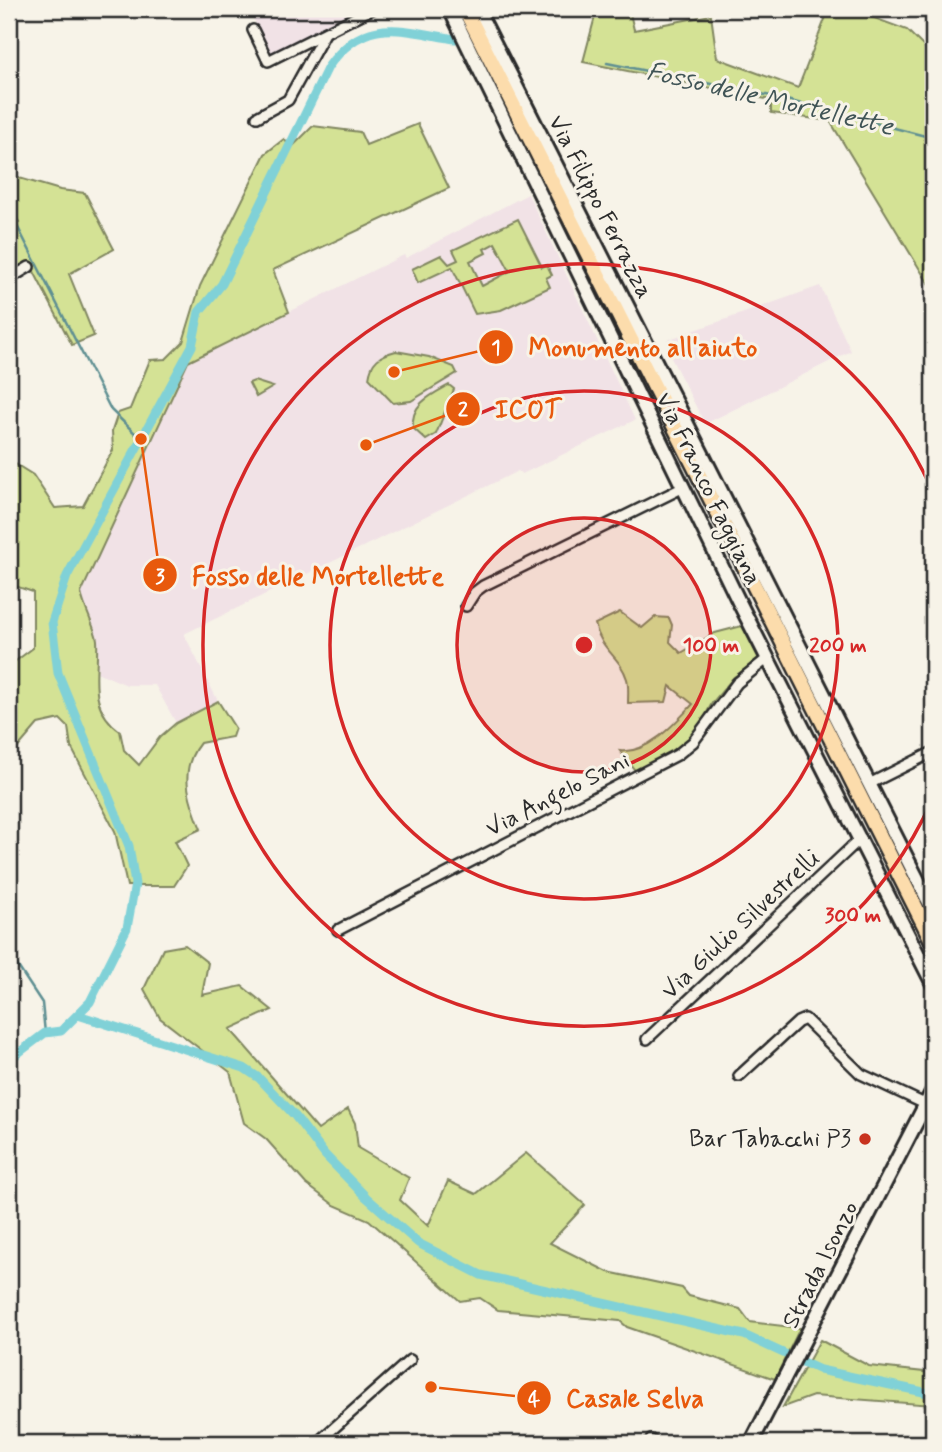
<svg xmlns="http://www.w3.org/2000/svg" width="942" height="1452" font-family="Mynerve,sans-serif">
  <rect width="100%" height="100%" fill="#f7f3e8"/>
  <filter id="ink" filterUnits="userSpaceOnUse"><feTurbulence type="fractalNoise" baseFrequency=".0143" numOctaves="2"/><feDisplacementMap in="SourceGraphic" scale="14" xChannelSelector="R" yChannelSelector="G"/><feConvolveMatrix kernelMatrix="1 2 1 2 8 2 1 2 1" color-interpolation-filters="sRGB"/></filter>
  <g filter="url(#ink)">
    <g fill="#f1e2e6">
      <path d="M249,9H363L269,53Z"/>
      <path d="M528,194L635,420L522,474L518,471L184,634L218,701L176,723L155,685H127L94,671L97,638L85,614L81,593L188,362L404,255L406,258Z"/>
      <path d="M820,286L851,351L705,424L668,352L672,350L667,340Z"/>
    </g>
    <g fill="#d4e295" stroke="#808660" stroke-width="2" fill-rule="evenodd">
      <path d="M597,9H629L634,30L711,15L717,58L798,88L829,9H850L907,30L933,56V226L927,229L933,241V291L830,121L771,113V100L583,62Z"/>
      <path d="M418,124L449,188L273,270L289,312L188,362L81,593C84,608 96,630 97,640C99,673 86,707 120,731L124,750L139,765L160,737L176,723L218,701L235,728L232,737L200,743C178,770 189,800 201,829L175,841L187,866L174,886H127L115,831L71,747L68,727L60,719L38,724L9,758V666L33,648V592L9,584V460L33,475L55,508L83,506L113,450L112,431L118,413L130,409L150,360L166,359L183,342L200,286L265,154L284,139L291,148L313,126L360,132L366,145Z"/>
      <path d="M9,175L60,190L85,193L114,249L69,274L94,336L72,345L29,262L9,274V228L19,222L9,205Z"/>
      <path d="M518,219L542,267L547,265L552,275L546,278L550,287L501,310L475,314L452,267L418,283L412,269L441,255L449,264L458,260L453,250ZM495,243L510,271L482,286L470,261L486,253L484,249Z"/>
      <path d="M396,351L429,357L454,367L457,373L411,401L393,403L369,378C371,361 380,355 396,351Z"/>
      <path d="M254,381L273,387L256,397L249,383Z"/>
      <path d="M449,385L454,389L436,434L426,440L413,428C410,404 431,395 449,385Z"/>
      <path d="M620,612L642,628L655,617L669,618L672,625L670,642L681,653L715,633L742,626L760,659L734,677L712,703L696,733L682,745L637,773L620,751C648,754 675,723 693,704L670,686L666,702L628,703C628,695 629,686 627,679C620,656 601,651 595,624Z"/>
      <path d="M185,945L208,963L202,995L242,986L272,1010L230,1029L318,1130L348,1109L355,1123L358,1148L409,1178L400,1200L428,1226L448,1181L476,1194L526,1153L585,1205L550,1243L608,1272L682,1288L689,1296L740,1309L750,1322L800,1328L775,1379L627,1327L620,1321L498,1310L480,1298L460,1301L369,1220L334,1205L306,1184L266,1139L244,1123L230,1072L160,1018L144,989L163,949Z"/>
      <path d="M820,1340L869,1366L933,1373V1405L813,1396L783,1407Z"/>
    </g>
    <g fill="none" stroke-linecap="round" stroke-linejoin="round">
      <g stroke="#5e8f92" stroke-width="2.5">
        <path d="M607,63L771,96L933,138"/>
        <path d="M9,210L111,410L141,439"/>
        <path d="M9,953L42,1003L45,1033"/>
      </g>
      <g stroke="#80d1d7" stroke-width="9">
        <path d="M78,1015L244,1068L259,1078L295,1116L325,1155L366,1197L418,1243L481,1275L744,1335L820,1370L933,1394"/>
        <path d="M9,1060L45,1033L61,1031L90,1002L127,928L135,884L129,846L58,673L52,622L67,576L192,346L199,312L222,284L328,67C365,15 400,30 455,39"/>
      </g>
      <g stroke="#2b2b2b" stroke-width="14">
        <g id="street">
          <path d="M253,30L268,61L372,9"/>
          <path d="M257,117L288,100L325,33"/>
          <path d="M9,279L29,267"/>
          <path d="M466,606L475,592L483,586L684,487"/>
          <path d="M869,784L933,752"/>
          <path d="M338,930L677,755L693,742L737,683L768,658"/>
          <path d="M647,1039L861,838"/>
          <path d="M739,1076L798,1022L805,1019L861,1074L927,1105"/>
          <path d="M651,1440L655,1443"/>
          <path d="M317,1443L410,1360"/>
        </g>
      </g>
      <g stroke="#2b2b2b" stroke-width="18">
        <g id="secondary">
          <path d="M450,9L739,602L933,984"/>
          <path d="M477,9L933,910"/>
          <path d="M751,1443L933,1090"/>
        </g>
      </g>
      <g stroke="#2b2b2b" stroke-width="19">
        <path id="primary" d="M465,9L933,942"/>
      </g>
      <use href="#street" stroke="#f7f3e8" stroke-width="9"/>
      <use href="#secondary" stroke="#f7f3e8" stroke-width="12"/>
      <use href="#primary" stroke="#fcdcac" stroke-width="14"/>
    </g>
  </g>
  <circle cx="584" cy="645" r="127" fill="#d62828" fill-opacity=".12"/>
  <g fill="none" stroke="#d62828" stroke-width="3.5">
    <circle cx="584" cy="645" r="127"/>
    <circle cx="584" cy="645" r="254"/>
    <path d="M932 800A381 381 0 1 1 932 490"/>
  </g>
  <circle fill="#c8321e" stroke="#f7f3e8" stroke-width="2.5" cx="865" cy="1139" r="7"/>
  <g text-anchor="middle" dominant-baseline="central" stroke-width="6" stroke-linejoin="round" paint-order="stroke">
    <g font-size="24" fill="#2b2b2b" stroke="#f7f3e8">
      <text transform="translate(600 207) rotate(63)">Via Filippo Ferrazza</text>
      <text transform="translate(708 489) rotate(64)">Via Franco Faggiana</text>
      <text transform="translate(558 795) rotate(-27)">Via Angelo Sani</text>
      <text transform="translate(741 925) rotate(-43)">Via Giulio Silvestrelli</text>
      <text transform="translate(821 1265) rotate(-63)">Strada Isonzo</text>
    </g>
    <g font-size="24" fill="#2b2b2b" stroke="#f7f3e8" text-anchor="end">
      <text x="851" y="1139">Bar Tabacchi P3</text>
    </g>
    <g font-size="26" font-style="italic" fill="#405456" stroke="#f7f3e8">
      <text transform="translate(770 100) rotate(13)">Fosso delle Mortellette</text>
    </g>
  </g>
  <circle cx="584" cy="645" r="10" fill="#d62828" stroke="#f7f3e8" stroke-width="3.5"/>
  <g font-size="21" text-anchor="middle" font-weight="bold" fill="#d62828" stroke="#f7f3e8" stroke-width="6" stroke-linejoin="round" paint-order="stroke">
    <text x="711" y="652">100 m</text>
    <text x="838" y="652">200 m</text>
    <text x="853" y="922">300 m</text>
  </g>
  <path fill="none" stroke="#e8590c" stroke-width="2.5" d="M394 372L496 347M366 445L463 409M141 439L160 575M431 1387L534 1398"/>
  <g fill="#e8590c" stroke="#f7f3e8" stroke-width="2.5">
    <circle cx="394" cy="372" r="7"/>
    <circle cx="366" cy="445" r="7"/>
    <circle cx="141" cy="439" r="7"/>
    <circle cx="431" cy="1387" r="7"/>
    <circle cx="496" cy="347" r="18"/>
    <circle cx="463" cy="409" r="18"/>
    <circle cx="160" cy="575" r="18"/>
    <circle cx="534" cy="1398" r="18"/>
  </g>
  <g font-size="21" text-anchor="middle" font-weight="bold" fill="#fff">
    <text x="496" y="354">1</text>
    <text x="463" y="416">2</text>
    <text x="160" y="583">3</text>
    <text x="534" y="1406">4</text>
  </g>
  <g font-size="26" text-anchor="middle" font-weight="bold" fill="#e8590c" stroke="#f7f3e8" stroke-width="6" stroke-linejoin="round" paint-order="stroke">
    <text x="643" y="356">Monumento all'aiuto</text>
    <text x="528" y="418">ICOT</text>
    <text x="318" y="585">Fosso delle Mortellette</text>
    <text x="635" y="1407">Casale Selva</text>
  </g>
  <rect width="942" height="1452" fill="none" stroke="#f7f3e8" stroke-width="35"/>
  <rect x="18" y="18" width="907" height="1417" fill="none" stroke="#2b2b2b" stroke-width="2.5" filter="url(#ink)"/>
</svg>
